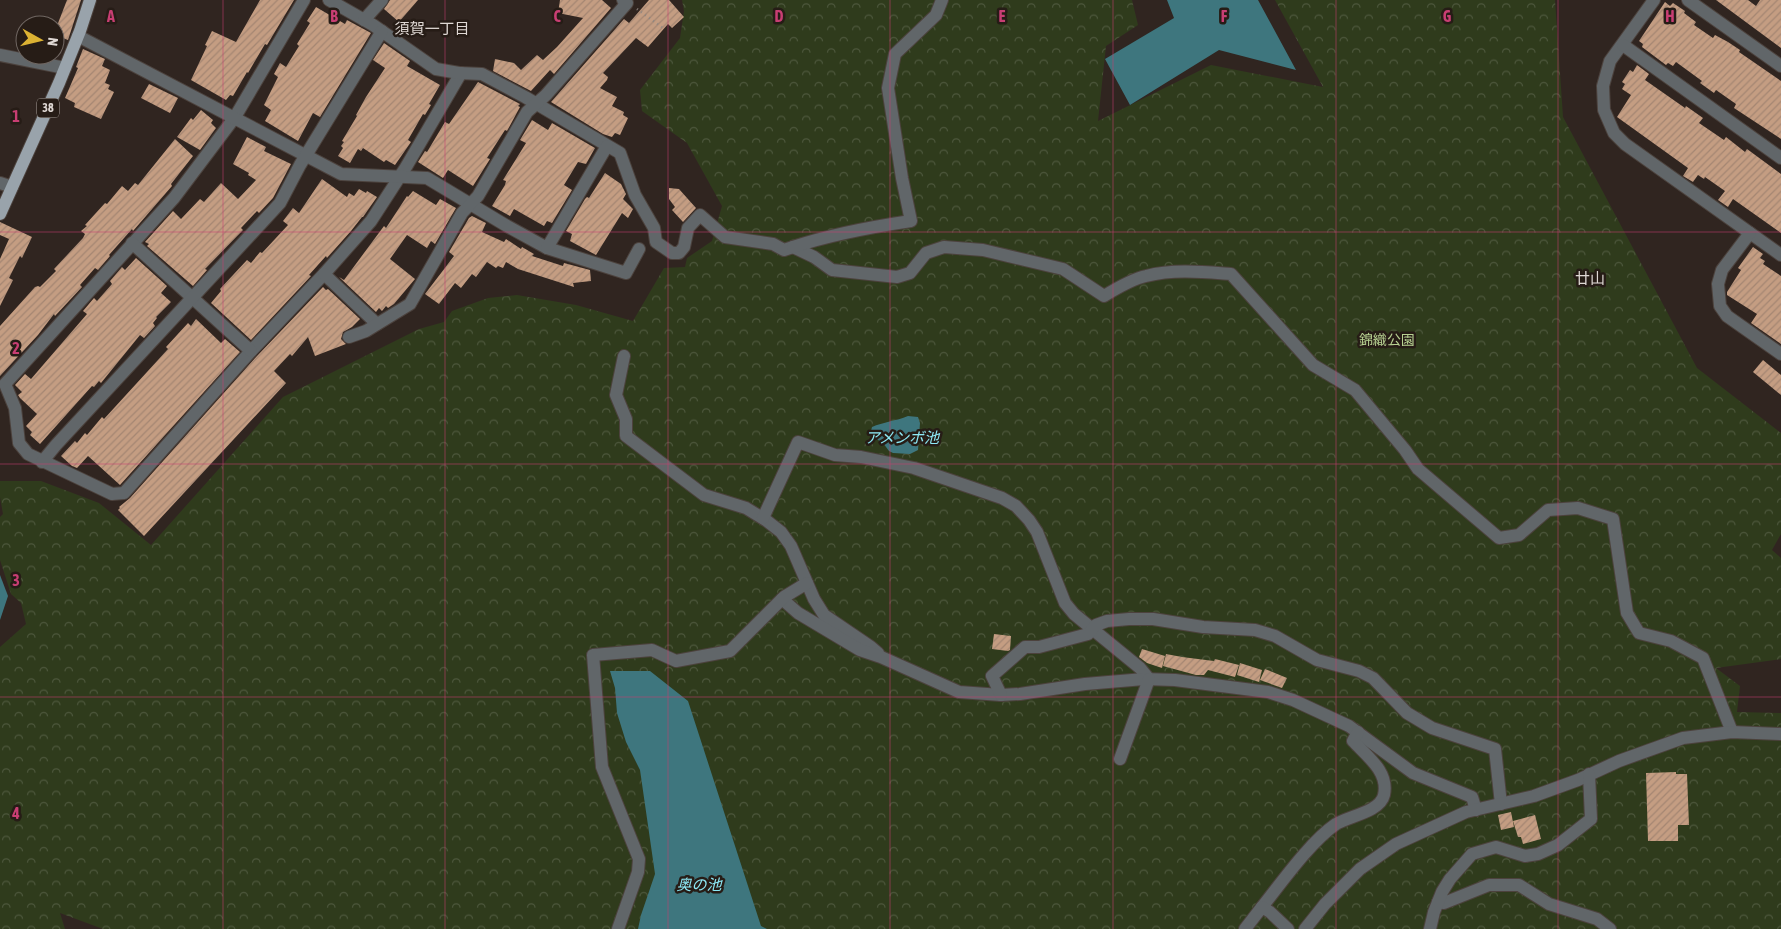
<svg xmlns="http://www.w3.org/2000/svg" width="1781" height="929" font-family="'Asap Condensed','Noto Sans JP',sans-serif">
  <defs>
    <pattern id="park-crowns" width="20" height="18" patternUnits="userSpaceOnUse" patternTransform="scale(1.25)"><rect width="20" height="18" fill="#2f3b1c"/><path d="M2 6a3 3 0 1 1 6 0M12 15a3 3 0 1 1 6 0" fill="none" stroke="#4d573c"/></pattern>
    <pattern id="building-hatch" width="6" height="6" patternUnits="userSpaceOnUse" patternTransform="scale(1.25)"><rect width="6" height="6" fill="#c49d82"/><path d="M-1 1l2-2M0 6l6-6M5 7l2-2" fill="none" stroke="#a48672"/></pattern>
  </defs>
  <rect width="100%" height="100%" fill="#302520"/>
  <path fill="url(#park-crowns)" d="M682,0H1132L1138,25L1106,46L1098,121L1211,65L1323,87L1275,0H1555L1563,117L1697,368L1781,433V534L1772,550L1781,558V659L1716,668L1740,686L1737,712L1781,713V929H103L60,913L65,929H0V647L26,624L21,603L11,594L0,560V517L3,514L0,497V481H41L99,503L151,545L283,397L419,329L444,322L452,311L488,298L517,295L576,305L633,321L664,268L685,267L687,258L712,241L722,206L687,143L642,111L640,90L680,38L684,11Z"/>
  <g fill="#3e767e">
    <path d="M1167,0H1258L1296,70L1219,50L1130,105L1105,59L1174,18Z"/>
    <path d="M908,416L918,417L920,423L918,450L910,454L893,453L889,451L883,443L870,435L872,427C883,422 896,421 908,416Z"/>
    <path d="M0,575L8,596L0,620Z"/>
    <path d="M610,671H650L688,701L761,926L767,929H638L641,915L655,874L640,770L626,742L617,713L615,688Z"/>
  </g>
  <g fill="url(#building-hatch)">
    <path d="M67,0H81L68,40L55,35V31Z"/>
    <path d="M260,0H294L267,45L265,44L248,73L247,72L233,96L230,95L226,100L191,80L207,46L205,45L212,31L236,42Z"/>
    <path d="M390,0H418L399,22L384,9Z"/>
    <path d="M560,0H602L611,8L554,74L550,70L531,91L493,71L495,59L514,63L521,70L537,55L543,60L557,47L583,18L558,13Z"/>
    <path d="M649,0H669L684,17L672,28L668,24L648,47L636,38L603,73L608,77L607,80L600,88L617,97L612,106L624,112L623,115L628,118L620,135L615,133L612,137L603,134L551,102L624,19L629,23Z"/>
    <path d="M1716,0H1748L1756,6L1760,0H1781V48Z"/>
    <path d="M1665,2L1670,6L1673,3L1685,11L1684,13L1696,22L1694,25L1713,38L1715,35L1728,42L1740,50L1739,52L1781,81V139L1734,108L1736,104L1716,90L1714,93L1700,83L1702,81L1676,62L1673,66L1668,63L1666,65L1642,47L1643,44L1639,41Z"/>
    <path d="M316,7L345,24L347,20L371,33L320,117L313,113L298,141L265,121L271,110L264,105L278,77L274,74L280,63L286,67L299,46L297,44L310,23L307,21Z"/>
    <path d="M384,43L410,61L407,66L440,85L429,104L431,105L425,115L423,114L408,140L411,142L395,165L386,160L384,162L363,148L361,151L358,149L350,163L338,156L343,148L341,146L344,142L342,141L357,116L356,115L366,97L385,68L373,60Z"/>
    <path d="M83,49L105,59L102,66L110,70L105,83L110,85L108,89L114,92L101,119L74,107L75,103L65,98L78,68L76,67Z"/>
    <path d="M1637,65L1649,74L1645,80L1685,108L1686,106L1703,118L1699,123L1724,140L1726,137L1745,152L1747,149L1781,174V233L1733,199L1728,207L1718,200L1725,191L1705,177L1704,179L1698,175L1693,182L1683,176L1688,168L1617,117L1631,95L1622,89L1625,84L1622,82L1630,70L1633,72Z"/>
    <path d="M478,82L520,104L518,106L520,107L507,131L505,130L487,158L490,159L473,186L448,170L443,178L418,162L425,151L427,152L445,122L449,124Z"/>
    <path d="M149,84L178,98L170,113L141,98Z"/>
    <path d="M201,110L213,120L211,123L216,128L200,150L177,137L191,118L193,120Z"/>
    <path d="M532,120L548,130L552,123L595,148L586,164L578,162L564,185L572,190L552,223L547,221L544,226L514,209L510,216L492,206L505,185L506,181L503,180L526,143L520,140Z"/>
    <path d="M247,137L266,147L264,151L291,164L273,198L259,213L257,211L241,228L243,230L205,269L207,270L193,286L147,246L149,244L145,242L173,211L181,219L200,199L204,202L221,183L238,199L256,180L248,175L249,173L233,164Z"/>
    <path d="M175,139L193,156L171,184L172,186L133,231L132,229L109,255L110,256L98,270L95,268L80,285L82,287L55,316L54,314L38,335L0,376V326L35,287L38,286L40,287L56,271L54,269L83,238L85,234L81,231L87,226L85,225L105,203L107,204L122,186L128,191L135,183L138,185Z"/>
    <path d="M605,173L621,184L626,194L623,199L633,209L628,218L622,213L596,255L570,241L572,234L566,231L585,199L587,197L589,198Z"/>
    <path d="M322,179L347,197L349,193L354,196L359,189L366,193L367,191L377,197L363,217H362L351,231L327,258L326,256L309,275L311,276L251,340L211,303L221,291L220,289L247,260L251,263L260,252L262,253L288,225L283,221L293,208L299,213Z"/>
    <path d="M669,188L679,189L696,208L683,222L672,210L675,207L669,199Z"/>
    <path d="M413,191L436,205L440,199L456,208L435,244L431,241L427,248L407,235L390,259L415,279L394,304L388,308L386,306L382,311L379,308L376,312L339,277L344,280L384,226L386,228L407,196L408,197Z"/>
    <path d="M472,216L486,223L482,232L504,242L506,239L521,249L522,247L534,254L532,256L563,266L564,263L590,270L591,281L573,283L574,287L518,269L506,262L503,268L498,266L496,268L487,262L476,277L472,274L461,288L455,283L439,304L425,294L454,256L449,252L469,218Z"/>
    <path d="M0,222L32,237L22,258L20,256L9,278L13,280L0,306V259L9,239L0,235Z"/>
    <path d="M1753,247L1763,254L1760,258L1765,261L1763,264L1781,276V344L1751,323L1757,314L1727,295V292L1741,270L1738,268Z"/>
    <path d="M136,258L167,286L161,293L171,302L156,317L157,318L153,323L155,326L144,338L140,335L101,383L99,381L94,387L92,386L40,444L30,435L32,432L26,426L37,414L20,398L18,395L22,392L15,385L25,374L31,379L87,314L83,311L94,298L97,301L112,284L110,281L122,267L125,270Z"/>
    <path d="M323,287L326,290L328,289L360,319L352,327L343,332L341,339L346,344L315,356L308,337L292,356L290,354L274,371L286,383L144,536L118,510L120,508L119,507L130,498L257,356Z"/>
    <path d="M196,319L221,343L225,339L240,352L120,485L88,456L77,468L72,466L61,456L75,441L77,443L85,433L87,435L102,417L104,419L168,349L166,347L188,323L191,326Z"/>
    <path d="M1763,360L1781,375V395L1753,372Z"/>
    <path d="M994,634L1011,636L1010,650L1008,651L992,649Z"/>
    <path d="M1142,649L1165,656L1162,668L1147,663L1139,657Z"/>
    <path d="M1166,654L1182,657L1214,661L1215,659L1239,665L1235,677L1208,670L1204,675H1196L1163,666Z"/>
    <path d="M1240,663L1262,670L1259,682L1237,675Z"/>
    <path d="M1265,669L1287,678L1282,688L1260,680Z"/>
    <path d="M1676,772V774H1687L1689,825H1678V841H1648L1646,773Z"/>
    <path d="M1511,812L1514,827L1501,830L1498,815Z"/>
    <path d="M1535,815L1541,839L1523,844L1521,837H1518L1513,821Z"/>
  </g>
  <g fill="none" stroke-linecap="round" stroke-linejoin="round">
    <g stroke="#4c423d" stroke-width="14">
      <g id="minor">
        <path d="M304,0L235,117L174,198L5,384L15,408L19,443L28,454L112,494L124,493L251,351L324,274L371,221L406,167L461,73"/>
        <path d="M329,0L373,25L436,69L459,73L482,74L525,97L620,153L635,195L654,228L656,242L672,253H679L684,247L688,228L700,215L725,237L773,244L784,250L793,247L814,257L832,270L897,277L910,273L926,253L944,247L983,250L1063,269L1104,296C1117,288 1132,279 1146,276C1174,269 1203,272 1231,274L1313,365L1355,390L1405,450L1418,469L1499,538L1519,535L1548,510L1578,508L1613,519L1627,613L1639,633L1671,641L1703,658L1732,732"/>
        <path d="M1654,0L1610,61L1603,86L1604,110L1614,133L1625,144L1781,255"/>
        <path d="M1688,0L1781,66"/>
        <path d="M364,20L382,0"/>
        <path d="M78,36L341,174L427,178L507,226L547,248L626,273L639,249"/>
        <path d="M1623,45L1781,158"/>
        <path d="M0,55L65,68"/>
        <path d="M0,183L12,187"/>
        <path d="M1750,233L1722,270L1718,284L1720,306L1727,316L1781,354"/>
        <path d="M132,243L251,351"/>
        <path d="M793,247C832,234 871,227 911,221L902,178L888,88L895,54L936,15L942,0"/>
        <path d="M547,248L607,146"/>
        <path d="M324,274L377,324"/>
        <path d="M349,337L366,331L410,304L462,213L478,196L527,112L546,95L627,3L623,0"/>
        <path d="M624,356L616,395L626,419V436L704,495L746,508L767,521L781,532L791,546L814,599L824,615L871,647L878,653"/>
        <path d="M42,462L56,445L280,203L300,165L382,31"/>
        <path d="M763,518L798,442L835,455L861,457L914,468L1002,498L1016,506L1029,520L1037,532L1065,603L1074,614L1140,668L1149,679"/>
        <path d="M782,599L798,613L860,650L881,657L959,692L1001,695L1020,694L1085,684L1144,679L1175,680L1268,692L1293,700L1349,726L1413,773L1472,797L1476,810"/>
        <path d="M1001,695L992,676L1025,647H1039L1088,634L1096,625L1107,621L1129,619H1153L1203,627L1255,630L1275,636L1317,660L1359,671L1373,678L1407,713L1432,728L1495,749L1501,804"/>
        <path d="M1120,759L1149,679"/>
        <path d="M1438,902L1444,903L1489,885H1519L1549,904L1597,919L1610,929"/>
        <path d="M1262,907C1282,882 1310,842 1336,824C1349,816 1380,812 1384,795C1389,772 1368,757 1353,741L1358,732"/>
        <path d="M618,929L638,872L639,859L602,767L593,655L652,650L676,661L730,651L784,597L807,583"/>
        <path d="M1245,929L1262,907L1270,912L1288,929"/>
        <path d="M1305,929L1325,904L1360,869L1396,844L1466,812L1534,796L1578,780L1619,761L1683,738L1732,732L1781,734"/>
        <path d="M1430,929L1434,912L1442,892L1450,879L1472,854L1496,847L1525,856L1538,854L1558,845L1591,819L1589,774"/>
      </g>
    </g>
    <g stroke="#4c423d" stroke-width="14">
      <path id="major" d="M0,214L59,83L80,31L90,0"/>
    </g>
    <path stroke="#8e8681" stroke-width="2.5" stroke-dasharray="1 4" stroke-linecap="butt" d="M637,9L663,28"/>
    <use href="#minor" stroke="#616669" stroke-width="12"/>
    <use href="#major" stroke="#99a3ab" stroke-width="12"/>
  </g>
  <path fill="none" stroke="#c83e73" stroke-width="1" stroke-opacity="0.55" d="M223,0V929M445,0V929M668,0V929M890,0V929M1113,0V929M1336,0V929M1558,0V929M0,232H1781M0,464H1781M0,697H1781"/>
  <g text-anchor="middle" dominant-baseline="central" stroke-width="5" stroke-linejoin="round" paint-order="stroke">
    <rect fill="#261c16" stroke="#a8a09b" stroke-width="1" x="37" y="98.5" width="22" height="19" rx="4"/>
    <g font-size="12" font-weight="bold" fill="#dfd8d4">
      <text x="48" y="108">38</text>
    </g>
    <g font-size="14" fill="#b8d292" stroke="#261c16">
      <text x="1387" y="340">錦織公園</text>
    </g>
    <g font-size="15" fill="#dfd8d4" stroke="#261c16">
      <text x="432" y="28">須賀一丁目</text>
      <text x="1590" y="278">廿山</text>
    </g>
    <g font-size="15" font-style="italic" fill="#8de9f6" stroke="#261c16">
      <text x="902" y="437">アメンボ池</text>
      <text x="699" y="884">奥の池</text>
    </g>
  </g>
  <g font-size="16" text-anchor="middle" font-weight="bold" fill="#c83e73" stroke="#261c16" stroke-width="5" stroke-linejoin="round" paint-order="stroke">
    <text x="111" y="22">A</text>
    <text x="334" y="22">B</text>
    <text x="557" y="22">C</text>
    <text x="779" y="22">D</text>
    <text x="1002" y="22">E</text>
    <text x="1224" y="22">F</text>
    <text x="1447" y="22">G</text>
    <text x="1670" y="22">H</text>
    <text x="16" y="122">1</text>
    <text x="16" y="354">2</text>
    <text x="16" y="586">3</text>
    <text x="16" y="819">4</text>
  </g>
  <g transform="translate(40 40) rotate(98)"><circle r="24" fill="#261c16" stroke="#706762"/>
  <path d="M0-4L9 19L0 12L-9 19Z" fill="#dcb233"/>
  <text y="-8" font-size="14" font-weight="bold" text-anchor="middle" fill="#dfd8d4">N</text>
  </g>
</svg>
